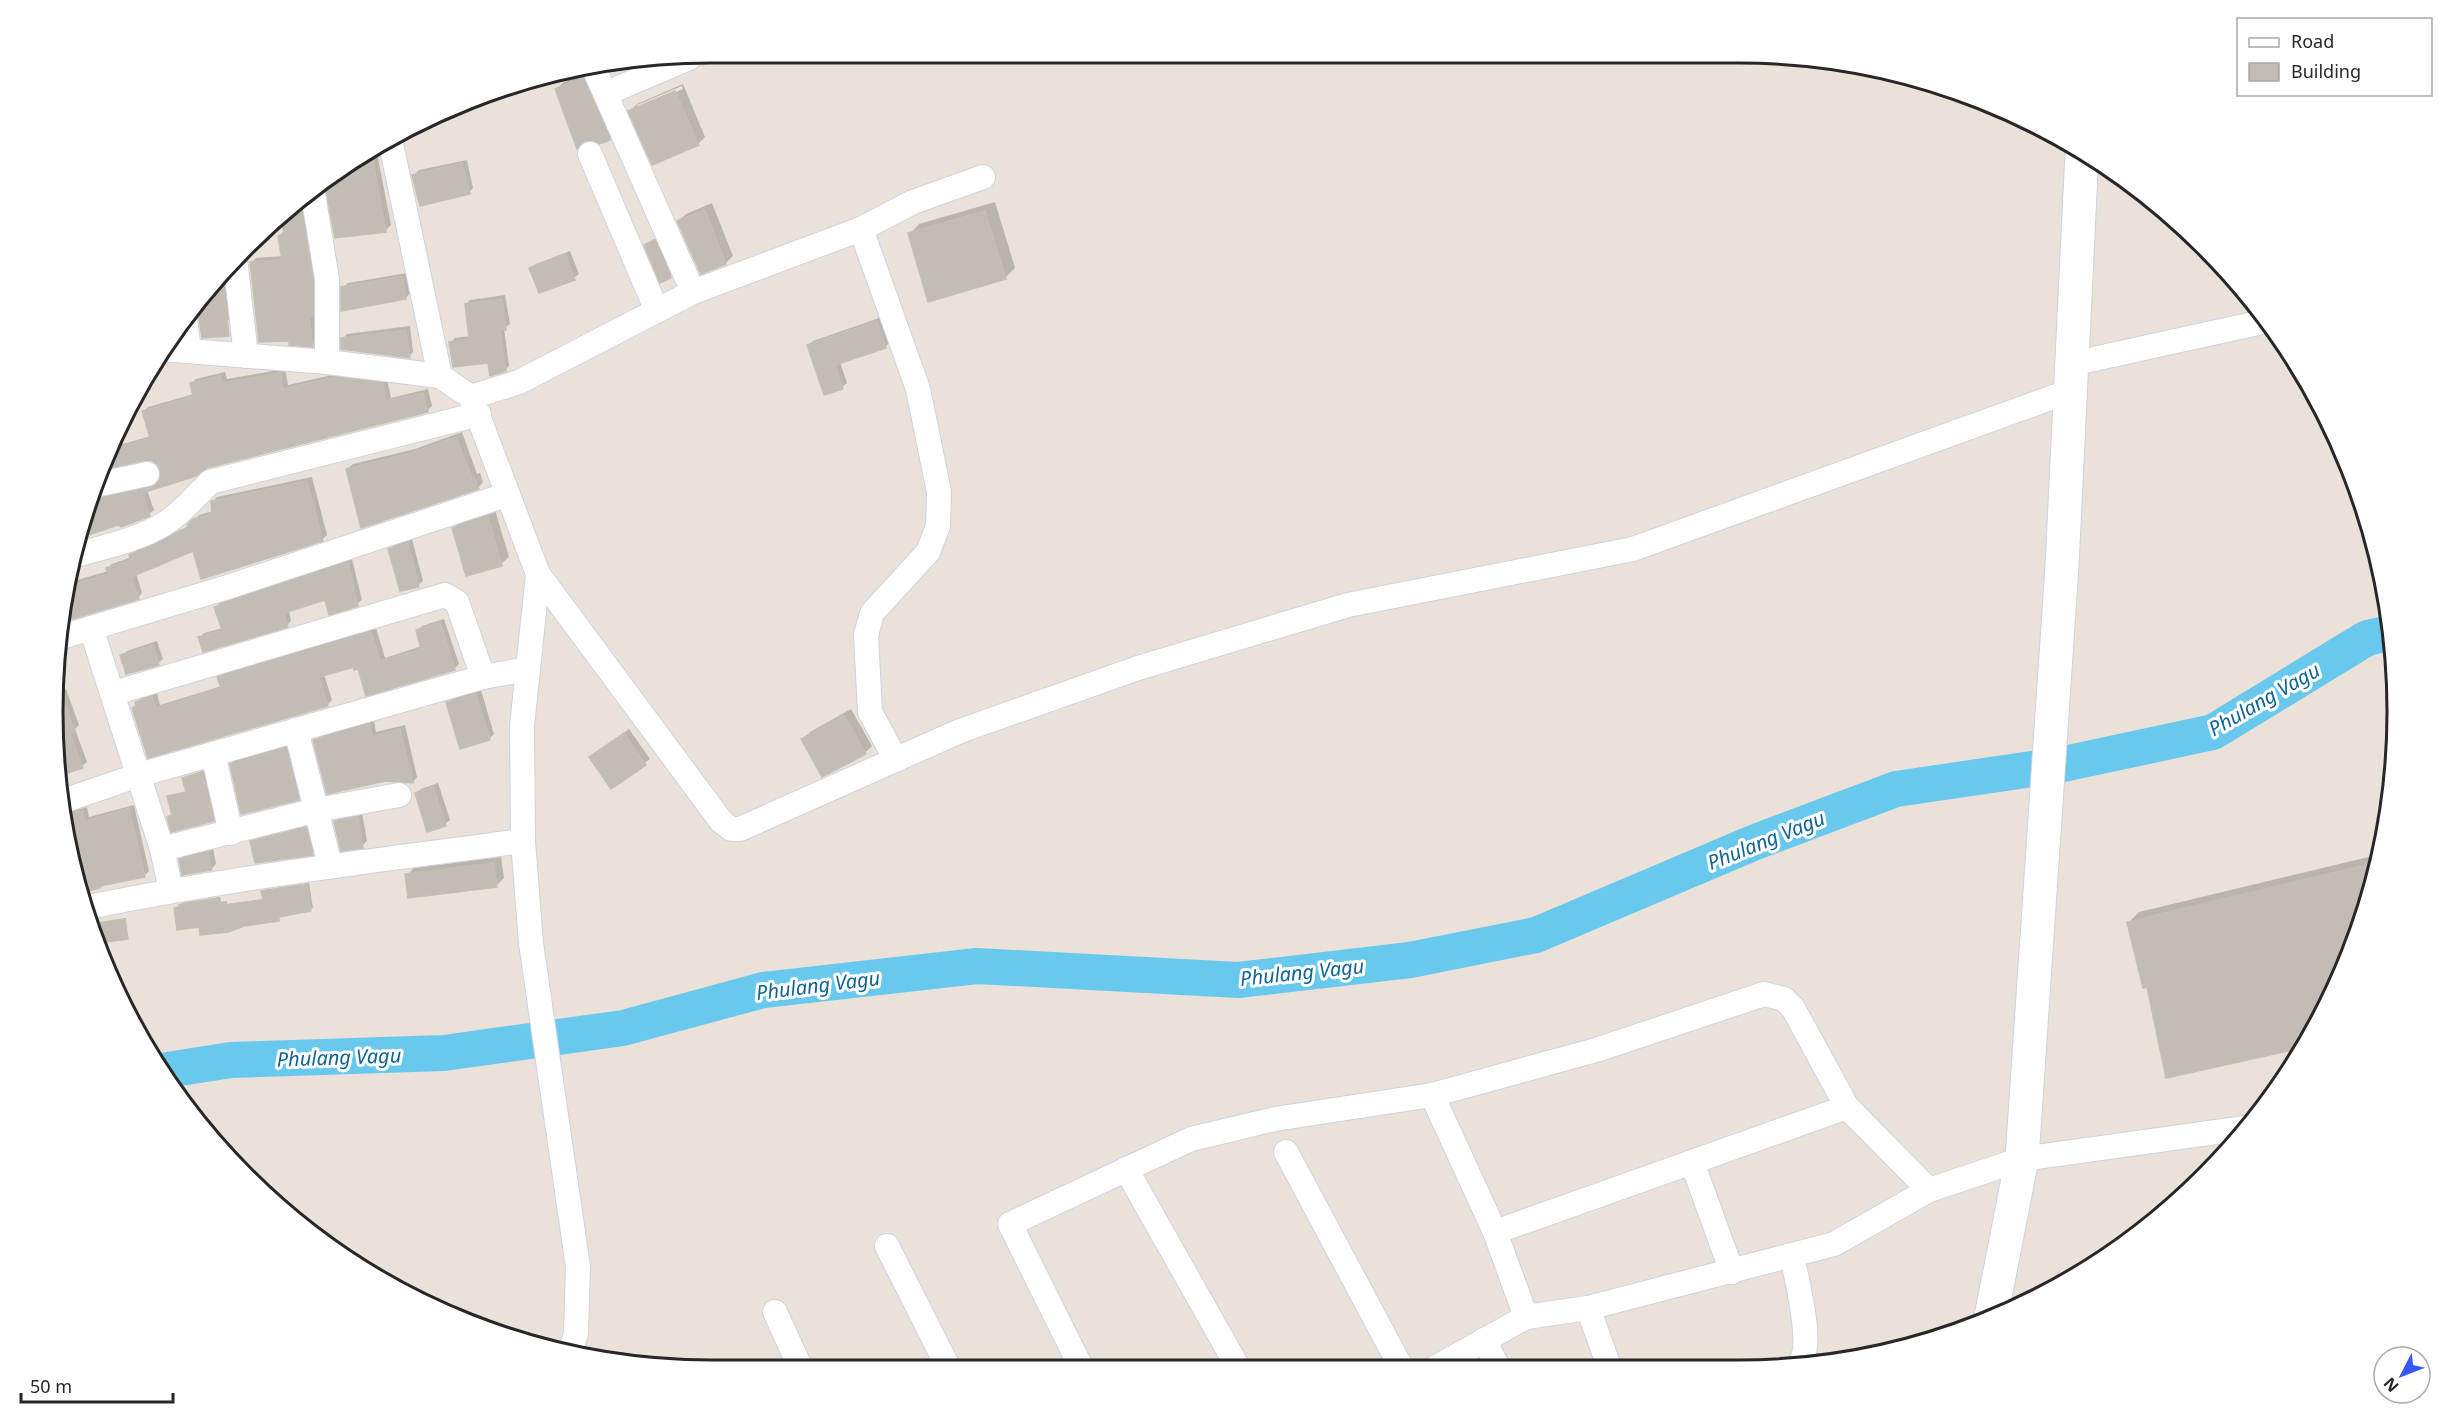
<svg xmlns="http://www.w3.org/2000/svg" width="2450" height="1423" font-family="'Noto Sans',sans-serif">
  <rect width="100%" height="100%" fill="#eae2d8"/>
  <g fill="#0003" fill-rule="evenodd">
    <path d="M590,72L617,132L610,139L556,89L564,82Z"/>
    <path d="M683,84L705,137L698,144L630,111L637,104ZM682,86L683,89L637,109V105Z"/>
    <path d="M376,148L391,225L386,230L336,237L325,180Z"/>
    <path d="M467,160L473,188L469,193L414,175L419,170Z"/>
    <path d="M305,193L317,274V310L314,313L317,340L312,345L251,263L256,258L283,256L279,236L285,230L282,214Z"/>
    <path d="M995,202L1015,268L1005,278L910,234L919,224Z"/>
    <path d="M712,203L733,256L726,263L701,272L679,221L686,214Z"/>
    <path d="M659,236L675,272L670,276L646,245Z"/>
    <path d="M570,251L579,274L574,278L531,268L536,264Z"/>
    <path d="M227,268L232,317L227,322L195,307Z"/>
    <path d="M407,273L410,293L406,298L343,288L348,283Z"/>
    <path d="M505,295L510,324L504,328L509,366L505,370L451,342L455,338L470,336L466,304L470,300Z"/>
    <path d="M882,317L890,342L885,347L840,362L847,383L842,387L809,345L813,341Z"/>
    <path d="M410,326L413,352L409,356L343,339L347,334Z"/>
    <path d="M285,369L288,385L341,373L387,379L391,398L428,389L432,406L427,411L206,467L147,490L154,510L149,514L76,538L94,491L105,495L161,481L162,470L153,459L102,469L113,440L121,438L123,444L151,436L144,411L148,407L194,394L191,384L196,379L225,372L227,379Z"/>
    <path d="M146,376L149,387L135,394Z"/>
    <path d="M462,432L477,474L480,473L483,482L478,488L347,469L353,464L415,449Z"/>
    <path d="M312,477L327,535L322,539L194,549L136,573L142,593L138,598L59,621L67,583L108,571L107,568L112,564L132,557L136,550L189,526L199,515L213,511L212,502L217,497Z"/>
    <path d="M495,510L509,557L501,564L454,528L461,521Z"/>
    <path d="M412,539L423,581L418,585L390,549L395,545Z"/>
    <path d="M352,559L362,600L357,604L326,599L289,611L291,621L287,625L200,638L204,633L223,628L216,607L220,603Z"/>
    <path d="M444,619L459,664L454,669L355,665L324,674L332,700L327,705L149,756L133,708L141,698L157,693L160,705L222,686L219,678L224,673L376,628L385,658L422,646L417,631L422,626Z"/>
    <path d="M157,641L163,659L158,663L122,655L127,651Z"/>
    <path d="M66,689L79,725L75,729L87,762L82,766L54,744L56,692Z"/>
    <path d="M481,690L494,734L489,739L448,703L453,698Z"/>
    <path d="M851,709L872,746L865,753L803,739L810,732Z"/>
    <path d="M374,720L376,732L405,725L417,777L413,782L385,780L315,741L320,736Z"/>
    <path d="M629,729L650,759L611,787L591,757Z"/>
    <path d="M290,744L303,794L298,799L232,764L236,760Z"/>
    <path d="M205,770L216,817L213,820L168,817L173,814L169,797L187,791L183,778Z"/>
    <path d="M438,783L450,820L445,824L416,793L421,789Z"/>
    <path d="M134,805L149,871L144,876L103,883L81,891L66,813L87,807L89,817Z"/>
    <path d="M362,813L367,841L362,846L335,822L340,817Z"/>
    <path d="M309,828L315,850L312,853L253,842Z"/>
    <path d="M213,848L216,864L211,869L181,860L185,855Z"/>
    <path d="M2381,854L2363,911L2362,906L2344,935L2350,955L2347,963L2303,1046L2167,1076L2148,985L2129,922L2139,912Z"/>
    <path d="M501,857L504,878L497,885L407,875L414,868Z"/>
    <path d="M309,883L313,908L280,915L279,920L201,925L176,909L182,903L220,897L221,902L227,901V904L264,899V890Z"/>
    <path d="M126,918L127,938L96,942L88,924Z"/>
  </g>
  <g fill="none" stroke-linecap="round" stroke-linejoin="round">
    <path stroke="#69c8ee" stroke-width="36" d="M161,1071L231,1060L444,1053L623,1028L763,990L977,966L1238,980L1410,960L1536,935L1753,843L1896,789L2059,765L2213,732L2367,638L2390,633"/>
  </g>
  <g fill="#c2bcb5" stroke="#c5beb2" stroke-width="1.5">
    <path d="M583,78L610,140L600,144L592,140L585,141L577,149L555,89Z"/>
    <path d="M675,91L699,145L652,165L628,111Z"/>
    <path d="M371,151L386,232L335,238L324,180Z"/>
    <path d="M462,163L470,194L420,206L412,175Z"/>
    <path d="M299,198L313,280V316L309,317L313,347L289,345V341L259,342L250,262L282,260L278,236L284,234L281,215Z"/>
    <path d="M705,210L726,264L701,274L677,221Z"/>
    <path d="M985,211L1006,279L928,302L908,233Z"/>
    <path d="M654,240L671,278L660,283L644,245Z"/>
    <path d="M565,254L575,280L539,293L529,268Z"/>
    <path d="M222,274L229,336L202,338L199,317L194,308Z"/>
    <path d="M402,276L406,299L341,311V287Z"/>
    <path d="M502,299L506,330H500L506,371L490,376L488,363L453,367L449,342L469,339L465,304Z"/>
    <path d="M877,321L886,348L835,365L843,389L824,395L807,345Z"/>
    <path d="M406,330L410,358L341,349V338Z"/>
    <path d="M281,373L283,389L335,377L383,383L386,401L423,393L428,412L207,468L196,476L142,493L150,516L121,527L118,525L76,539L91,498L150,488L160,479L158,465L151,460L102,469L109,450L150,438L142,411L193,396L190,383L220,376L222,383Z"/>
    <path d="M456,437L472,478L474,477L479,489L361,528L346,469L408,454Z"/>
    <path d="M307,481L323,541L201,579L193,551L131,577L139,599L59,623L66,587L108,574L106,568L131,560L129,555L188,528L187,525L193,519L212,514L211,501Z"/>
    <path d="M488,516L502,566L466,576L452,528Z"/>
    <path d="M408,543L419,587L400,591L388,549Z"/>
    <path d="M348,562L358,606L329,615L325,600L284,613L288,627L203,652L198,637L222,630L214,607Z"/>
    <path d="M440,622L455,670L366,696L358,669L354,670V667L319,677L328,706L148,758L132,708L136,706L135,702L152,697L156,708L221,688L217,677L371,632L380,661L421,649L416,630Z"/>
    <path d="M153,645L159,665L126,674L120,655Z"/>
    <path d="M57,681L75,731L70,733L83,768L64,774L54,748Z"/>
    <path d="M476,694L490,740L460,749L446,702Z"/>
    <path d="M844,715L866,754L822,777L801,739Z"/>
    <path d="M370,724L372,736L400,729L413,783L385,781L327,794L313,740Z"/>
    <path d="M624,733L646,765L611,789L589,757Z"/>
    <path d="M286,748L299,800L241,814L230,764Z"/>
    <path d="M202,772L214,821L171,832L167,817L172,815L167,796L186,792L182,778Z"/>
    <path d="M433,787L446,826L427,832L415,793Z"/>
    <path d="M129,808L145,877L100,886V888L81,893L66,815L82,811L85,821Z"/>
    <path d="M358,817L363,848L341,851L334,821Z"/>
    <path d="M306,827L313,855L255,863L250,841Z"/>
    <path d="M208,852L212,870L182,875L179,859Z"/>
    <path d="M2378,862L2347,963L2302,1048L2166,1078L2147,987L2143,988L2127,922Z"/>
    <path d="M494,863L497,887L408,898L405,874Z"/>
    <path d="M307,884L311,911L279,917V921L244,926L229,932L200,935L199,927L177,930L174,908L180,907L179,905L218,898L219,903L225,902V905L263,900L261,891Z"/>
    <path d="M125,919L128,939L96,943L88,925Z"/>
  </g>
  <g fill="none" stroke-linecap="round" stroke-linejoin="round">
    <g stroke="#cdd1e0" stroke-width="26">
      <g id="street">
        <path d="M607,93L689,58"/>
        <path d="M390,139L440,376L471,397L538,574L522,726L523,841L531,943L578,1267L576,1333L571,1350"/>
        <path d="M590,154L657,311"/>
        <path d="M312,188L327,279V362"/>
        <path d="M861,229L918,389L939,492L938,526L928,552L872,613L866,635L870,712L896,760"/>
        <path d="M235,259L246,356"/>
        <path d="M693,292L861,229L913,202L983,177"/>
        <path d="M185,319L189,350"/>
        <path d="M162,349L327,362L440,376"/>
        <path d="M2071,364L2267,321"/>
        <path d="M471,397L519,382L693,292L593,66"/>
        <path d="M96,485L147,474"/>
        <path d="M72,556C100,548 130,542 157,528C177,518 194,498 210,482L479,414"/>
        <path d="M538,574L721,821L731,829H740L960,731L1138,668L1348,605L1633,549L2070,391"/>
        <path d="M91,628L162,849L171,890"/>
        <path d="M58,638L228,587L506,495"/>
        <path d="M114,693L445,595L457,602L483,677"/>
        <path d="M296,730L330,865"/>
        <path d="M213,754L231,833"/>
        <path d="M63,801L139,775L483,677L527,669"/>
        <path d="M162,849L317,810L399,795"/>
        <path d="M84,908C229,878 376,860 523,841"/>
        <path d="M1432,1095L1495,1232L1526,1317"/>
        <path d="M1286,1152L1402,1369"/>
        <path d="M1692,1162L1732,1272"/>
        <path d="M1126,1169L1239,1369"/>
        <path d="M1495,1232L1847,1107"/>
        <path d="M887,1246L949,1369"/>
        <path d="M1792,1255C1796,1280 1816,1348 1798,1366"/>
        <path d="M775,1312L801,1369"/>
        <path d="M1484,1340L1499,1369"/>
        <path d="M1082,1369L1010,1224L1191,1139L1275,1119L1432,1095L1596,1050L1764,994L1784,999L1793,1008L1847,1107L1929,1190"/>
        <path d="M1433,1369L1526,1317L1588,1308"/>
        <path d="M1610,1369L1588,1308L1834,1244L1929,1190L2022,1159L2245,1128"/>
      </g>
    </g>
    <g stroke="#cdd1e0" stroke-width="35">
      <path id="secondary" d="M1991,1317L2022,1159L2062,566L2082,152"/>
    </g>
    <use href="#street" stroke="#fff" stroke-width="24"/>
    <use href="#secondary" stroke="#fff" stroke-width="33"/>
  </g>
  <g text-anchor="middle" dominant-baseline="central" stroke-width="6" stroke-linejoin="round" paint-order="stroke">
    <g font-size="20" font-style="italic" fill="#0d6495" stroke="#fff">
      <text transform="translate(2264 699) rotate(-30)">Phulang Vagu</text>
      <text transform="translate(1766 840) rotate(-22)">Phulang Vagu</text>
      <text transform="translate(1302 972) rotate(-6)">Phulang Vagu</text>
      <text transform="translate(818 985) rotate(-7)">Phulang Vagu</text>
      <text transform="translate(339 1057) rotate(-2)">Phulang Vagu</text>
    </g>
  </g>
  <path d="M0 0H2450V1423H0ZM711 63H1739A648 648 0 0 1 2387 711V712A648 648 0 0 1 1739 1360H711A648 648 0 0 1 63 712V711A648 648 0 0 1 711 63Z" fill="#fff" fill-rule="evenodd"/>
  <path fill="none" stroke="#272727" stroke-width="3" d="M711 63H1739A648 648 0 0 1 2387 711V712A648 648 0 0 1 1739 1360H711A648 648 0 0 1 63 712V711A648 648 0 0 1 711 63Z"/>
  <rect x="2237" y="18" width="195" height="78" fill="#ffffff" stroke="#a9a9a9" stroke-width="1.5"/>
  <rect x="2249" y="38" width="30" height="9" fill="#ffffff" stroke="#a9a9a9" stroke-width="1.5"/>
  <text x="2291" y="48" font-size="18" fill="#272727">Road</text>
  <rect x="2249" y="63" width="30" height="18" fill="#c2bcb5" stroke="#a9a9a9" stroke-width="1.5"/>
  <text x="2291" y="78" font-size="18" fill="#272727">Building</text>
  <g transform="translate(2402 1375) rotate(228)"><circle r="28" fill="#ffffff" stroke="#a9a9a9" stroke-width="1.5"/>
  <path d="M0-4.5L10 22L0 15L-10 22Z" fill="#3657f9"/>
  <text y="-9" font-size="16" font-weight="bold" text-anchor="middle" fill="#272727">N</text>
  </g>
  <path d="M21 1393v9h152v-9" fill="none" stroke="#272727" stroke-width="3"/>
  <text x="30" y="1393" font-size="18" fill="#272727" stroke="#ffffff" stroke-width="4.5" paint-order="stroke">50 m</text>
</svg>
